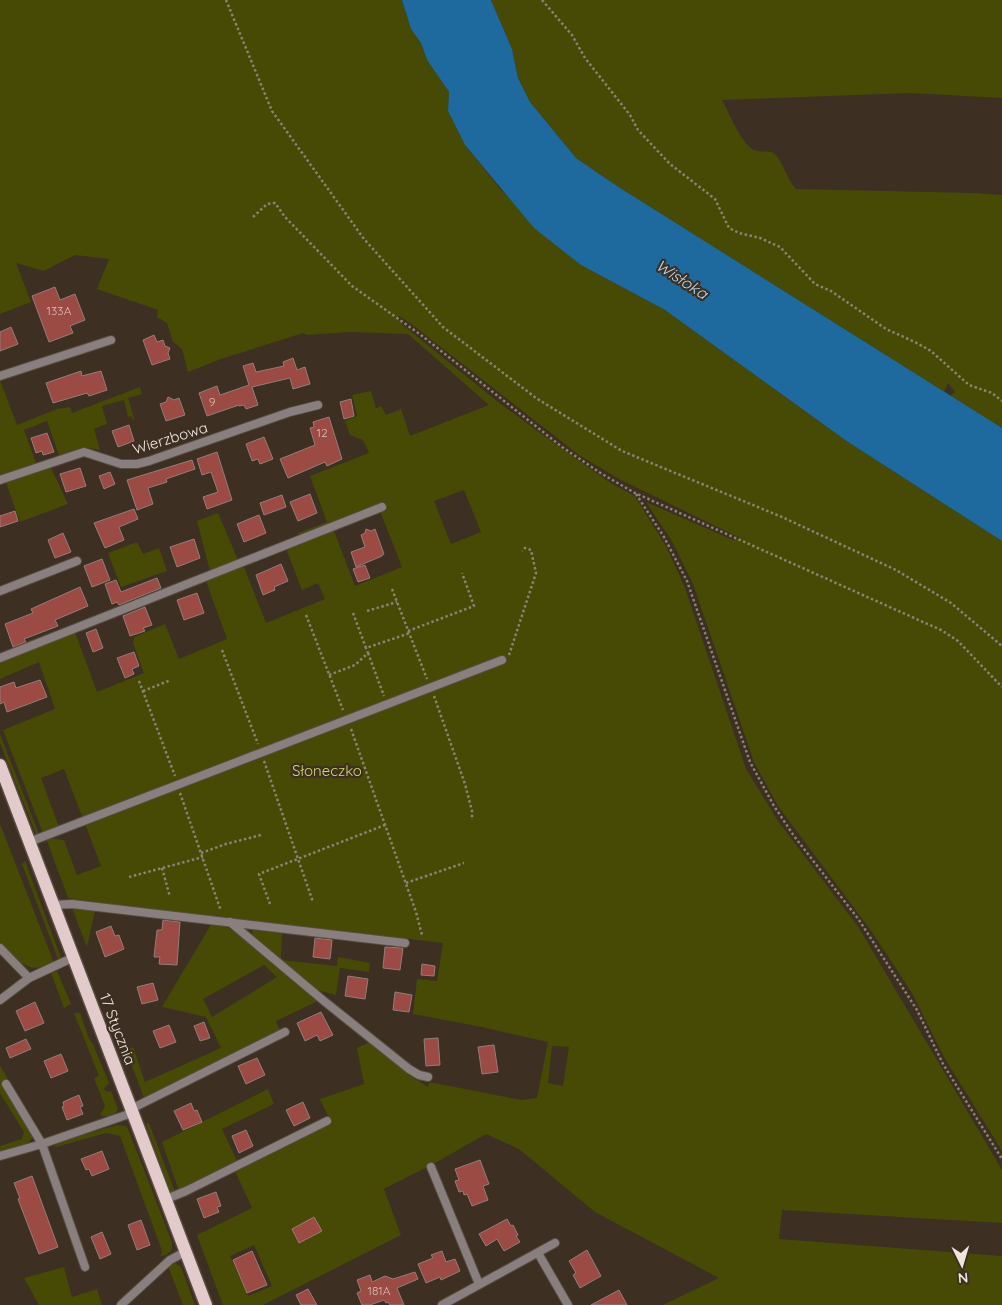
<svg xmlns="http://www.w3.org/2000/svg" width="1002" height="1305" font-family="Quicksand,sans-serif">
  <rect width="100%" height="100%" fill="#3d2f22"/>
  <g fill="#464a05" fill-rule="evenodd">
    <path d="M0,0H402L411,29L421,43L427,60L449,92L448,111L465,145L501,190L581,265L665,310L848,442L1002,541V1151L944,1057L912,993L872,932L778,806L754,762L693,584L673,543L646,502L733,540L740,538L619,479L579,455L410,323L399,316L397,317L401,323L409,330L498,402L561,448L612,484L635,496L667,548L685,588L746,769L778,821L859,928L1002,1170V1223L782,1210L779,1239L1002,1256V1305H663L719,1278L595,1212L519,1149L486,1134L435,1163L384,1189L401,1235L263,1305H223L197,1235L252,1208L235,1171L331,1122L320,1099L364,1084L357,1048L370,1042L409,1075L428,1087L429,1082L521,1100L537,1098L548,1042L477,1026L413,1014L417,979L437,981L443,943L117,905L68,898L46,838L64,840L77,875L101,866L64,769L41,778L59,827L43,833L3,730L55,709L39,662L0,679V662L75,632L97,692L144,673L133,643L134,637L165,624L179,659L227,639L206,581L244,567L266,623L325,599L318,583L302,590L287,551L288,548L331,531H334L355,586L402,567L380,511L304,534H296L327,522L310,476L369,453L363,440L350,435L345,421L357,416L352,395L371,391L376,408L381,406L386,415L401,409L410,436L489,405L408,334L350,332L307,335L303,333L221,359L188,372L182,349L173,342L167,323L157,317L158,310L97,289L109,259L75,255L44,271L16,263L31,302L0,314ZM464,490L481,532L451,544L434,501ZM552,1046L569,1047L563,1086L548,1083ZM254,1245L272,1286L248,1296L230,1256Z"/>
    <path d="M491,0H1002V98L910,93L722,100C729,113 741,143 754,150C760,153 768,150 774,153C784,163 786,178 796,189L974,193L1002,195V428L950,396L955,392L948,383L944,392L617,186L576,158L530,102L518,78L512,49Z"/>
    <path d="M0,380L17,425L57,409L70,407L72,413L140,387L142,394L128,398L134,418L133,421L131,416L128,417L124,400L102,406L107,424L94,429L100,450L84,447L59,455L47,421L24,430L36,463L0,475Z"/>
    <path d="M51,468L68,504L20,522L6,483Z"/>
    <path d="M218,513L238,560L262,550L265,546V550L194,579L193,578L210,571L197,521Z"/>
    <path d="M137,542L143,554L159,548L167,571L121,587L108,553Z"/>
    <path d="M0,734L39,834H36L0,743Z"/>
    <path d="M0,824L54,963C26,976 19,960 0,942Z"/>
    <path d="M25,861L61,958L58,959L22,864Z"/>
    <path d="M72,908L95,910L87,947Z"/>
    <path d="M212,923L224,925L244,938L318,1001L276,1021L280,1031L144,1098L126,1050L133,1047L145,1082L221,1048L206,1017L162,1007ZM264,965L277,977L212,1017L203,999Z"/>
    <path d="M253,928L282,931L281,960L337,966L338,957L370,963L369,972L340,968L336,995L317,990L252,936Z"/>
    <path d="M57,971L71,1004L64,1008L51,973Z"/>
    <path d="M74,1013H80L89,1039L93,1044L109,1083L104,1089L107,1092L111,1091L118,1109C115,1116 107,1118 100,1115L105,1106L94,1078L99,1076Z"/>
    <path d="M0,1066L9,1081L0,1082L33,1137C26,1147 12,1149 0,1153V1146L22,1139L24,1132L0,1093Z"/>
    <path d="M268,1089L274,1104L222,1129L238,1163L179,1191L162,1142Z"/>
    <path d="M149,1123L175,1192L171,1193L146,1124Z"/>
    <path d="M117,1125L126,1126L128,1129L172,1242V1250L166,1255L160,1256L162,1253L161,1248L120,1136L106,1133L56,1147L54,1146L68,1139Z"/>
    <path d="M175,1263L181,1267L195,1305H183L168,1266Z"/>
    <path d="M64,1267L72,1297L97,1289L102,1305H39L24,1278Z"/>
  </g>
  <path fill="#1e699e" d="M402,0H491L512,49L518,78L530,102L576,158L617,186L1002,428V541L848,442L665,310L581,265L534,228L465,145L448,111L449,92L427,60L421,43L411,29Z"/>
  <g fill="#9b4a44" stroke="#957d7a">
    <path d="M55,287L60,300L75,294L85,320L70,326L73,333L49,342L32,296Z"/>
    <path d="M11,327L18,344L0,351V332Z"/>
    <path d="M154,335L157,342L163,340L165,346L170,348L168,353L170,359L152,365L143,340Z"/>
    <path d="M293,358L297,370L305,367L310,384L293,389L290,378L252,387L258,405L246,409L244,405L239,406V405L207,416L199,393L217,386L220,395L249,385L243,366L253,363L256,372L284,366L283,362Z"/>
    <path d="M81,371L82,376L101,371L107,390L89,396L87,393L53,403L46,383Z"/>
    <path d="M168,397L174,400L179,398L185,415L166,421L160,404L166,402Z"/>
    <path d="M351,399L354,416L344,419L340,402Z"/>
    <path d="M329,417L342,459L327,466L325,462L288,478L280,459L315,445L310,428L314,427L313,422Z"/>
    <path d="M129,425L134,441L118,447L112,431Z"/>
    <path d="M47,433L54,452L43,455L42,451L36,453L31,438Z"/>
    <path d="M264,437L273,459L260,464L258,459L252,461L246,444Z"/>
    <path d="M217,452L232,500L207,509L203,497L218,492L211,472L202,475L197,459Z"/>
    <path d="M192,460L195,469L166,479L167,482L148,488L153,504L137,510L127,480Z"/>
    <path d="M80,468L86,486L66,492L60,474Z"/>
    <path d="M110,472L115,484L104,489L99,476Z"/>
    <path d="M310,494L317,513L298,521L290,502Z"/>
    <path d="M282,495L286,507L264,515L260,503Z"/>
    <path d="M134,509L138,519L119,527L124,540L105,548L94,523Z"/>
    <path d="M15,511L18,521L0,527V516Z"/>
    <path d="M259,515L266,533L244,542L237,524Z"/>
    <path d="M366,529L371,531L375,529L384,554L382,555V556L356,567L351,552L365,547L361,535L365,533Z"/>
    <path d="M63,533L71,552L55,558L48,540Z"/>
    <path d="M194,539L200,558L177,567L170,547Z"/>
    <path d="M102,559L110,580L92,587L84,566Z"/>
    <path d="M281,564L288,581L274,587L275,590L263,595L256,575Z"/>
    <path d="M365,565L370,578L358,582L353,569Z"/>
    <path d="M157,578L161,588L119,605L117,602L112,604L105,584L116,580L121,592Z"/>
    <path d="M80,587L88,606L55,620L58,626L24,639L26,642L13,647L5,624L33,613L31,609Z"/>
    <path d="M197,593L204,613L184,620L177,600Z"/>
    <path d="M145,607L152,625L143,628L145,631L130,636L123,616Z"/>
    <path d="M96,629L103,648L93,652L86,633Z"/>
    <path d="M134,652L139,666L132,669L134,674L125,678L117,658Z"/>
    <path d="M40,680L47,697L7,712L4,702L0,704V687L14,682L16,688Z"/>
    <path d="M163,920L180,922L177,965L159,964L160,957H154L157,930H162Z"/>
    <path d="M111,926L115,936L119,935L124,949L105,957L96,932Z"/>
    <path d="M315,938L332,940L330,959L313,957Z"/>
    <path d="M385,947L403,948L400,970L383,968Z"/>
    <path d="M422,964L435,966L434,976L421,975Z"/>
    <path d="M348,976L368,979L365,999L345,996Z"/>
    <path d="M153,983L158,1000L142,1004L137,987Z"/>
    <path d="M395,992L412,995L409,1012L393,1010Z"/>
    <path d="M35,1002L44,1023L25,1031L16,1011Z"/>
    <path d="M321,1012L333,1035L320,1041L317,1035L305,1041L297,1023Z"/>
    <path d="M204,1022L210,1038L200,1041L194,1026Z"/>
    <path d="M169,1025L176,1042L160,1048L153,1031Z"/>
    <path d="M438,1038L440,1065L426,1066L424,1039Z"/>
    <path d="M26,1039L31,1049L10,1058L6,1048Z"/>
    <path d="M494,1045L498,1072L482,1074L478,1047Z"/>
    <path d="M61,1054L68,1071L51,1078L44,1061Z"/>
    <path d="M257,1058L265,1075L246,1084L238,1066Z"/>
    <path d="M79,1095L83,1106L80,1107L83,1114L67,1120L62,1107L64,1106L63,1102Z"/>
    <path d="M303,1102L310,1118L294,1126L286,1110Z"/>
    <path d="M191,1103L194,1111L197,1110L202,1122L183,1130L174,1111Z"/>
    <path d="M246,1130L253,1146L239,1153L232,1136Z"/>
    <path d="M102,1151L109,1169L92,1176L89,1169L86,1170L81,1159Z"/>
    <path d="M480,1160L489,1184L483,1186L488,1200L472,1206L467,1194L464,1195L463,1191L459,1192L455,1181L459,1180L455,1169Z"/>
    <path d="M32,1176L58,1247L39,1254L18,1199L20,1198L14,1183Z"/>
    <path d="M216,1192L221,1206L217,1207L219,1212L204,1218L197,1199Z"/>
    <path d="M314,1217L322,1231L299,1243L292,1229Z"/>
    <path d="M507,1219L511,1226L513,1225L518,1235L516,1236L520,1242L504,1251L497,1239L486,1246L479,1234Z"/>
    <path d="M141,1220L150,1245L137,1250L128,1225Z"/>
    <path d="M102,1232L111,1254L100,1259L91,1237Z"/>
    <path d="M587,1250L601,1276L580,1288L573,1275L576,1273L569,1261Z"/>
    <path d="M252,1251L267,1285L247,1293L233,1260Z"/>
    <path d="M442,1251L446,1262L455,1259L460,1271L441,1280L440,1277L426,1283L418,1264L433,1258L431,1255Z"/>
    <path d="M415,1272L418,1279L397,1288L404,1305H390L388,1302L386,1303L384,1300L370,1305H362L357,1293L361,1291L357,1280L370,1275L372,1282L385,1276L393,1279Z"/>
    <path d="M308,1289L317,1305H301L296,1295Z"/>
    <path d="M619,1290L627,1305H591Z"/>
  </g>
  <g fill="none" stroke-linecap="round" stroke-linejoin="round">
    <g stroke="#594c40" stroke-width="10">
      <g id="service">
        <path d="M0,376L111,340"/>
        <path d="M0,480L84,452L121,464H137L149,461L290,412L318,405"/>
        <path d="M0,591L77,561"/>
        <path d="M0,658L382,507"/>
        <path d="M29,842L502,660"/>
        <path d="M53,905L72,904L405,943"/>
        <path d="M230,922L324,1001L409,1069L419,1075L428,1077"/>
        <path d="M0,948L29,978"/>
        <path d="M0,1000L29,978L72,958"/>
        <path d="M6,1084L42,1144L85,1267"/>
        <path d="M131,1109L285,1032"/>
        <path d="M0,1156L42,1144L132,1113"/>
        <path d="M431,1167L479,1284"/>
        <path d="M164,1200L186,1191L327,1121"/>
        <path d="M538,1253L568,1305"/>
        <path d="M121,1305L170,1260L185,1252"/>
        <path d="M442,1305L555,1243"/>
      </g>
    </g>
    <g stroke="#594c40" stroke-width="15">
      <path id="primary" d="M0,765L206,1305"/>
    </g>
    <g stroke="#8d8176" stroke-width="2.5" stroke-dasharray="2.5 2.5" stroke-linecap="butt">
      <path d="M226,0L272,111L364,239L443,327L536,398L622,451L782,517L896,570L951,603L1002,646"/>
      <path d="M542,0L572,35L585,58L630,115L638,130L670,164L715,199L729,228L739,233L760,238L780,247L815,284L831,291L886,329L915,342L931,351L969,385L992,393L1002,401"/>
      <path d="M253,217L267,204L275,203L285,217L352,286L421,335L562,447L602,474L635,493L941,630L958,641L1002,687"/>
      <path d="M636,494L664,537L687,581L750,762L774,806L794,836L859,920L917,1010L943,1064L1002,1159"/>
      <path d="M392,589L427,679"/>
      <path d="M367,611L397,602"/>
      <path d="M353,613L366,648L410,633"/>
      <path d="M306,615L343,710"/>
      <path d="M408,631L474,606L462,573"/>
      <path d="M222,650L258,744"/>
      <path d="M368,653L384,696"/>
      <path d="M509,655L536,573L531,550L525,548L522,551"/>
      <path d="M329,675L355,665L368,653L366,648"/>
      <path d="M139,681L175,776"/>
      <path d="M143,691L171,680"/>
      <path d="M434,696L465,784L472,811V820"/>
      <path d="M351,729L416,912L422,935"/>
      <path d="M264,761L313,902"/>
      <path d="M180,793L221,911"/>
      <path d="M201,853L226,844L261,835"/>
      <path d="M162,868L170,897"/>
      <path d="M129,877L203,857"/>
      <path d="M406,883L464,863"/>
      <path d="M270,904L259,874L385,825"/>
    </g>
    <use href="#service" stroke="#8a7f7f" stroke-width="8"/>
    <use href="#primary" stroke="#e3cbcc" stroke-width="12"/>
  </g>
  <g text-anchor="middle" dominant-baseline="central" stroke-width="4.5" stroke-linejoin="round" paint-order="stroke">
    <g font-size="12" fill="#dabeb7">
      <text x="59" y="310">133A</text>
      <text x="212" y="401">9</text>
      <text x="322" y="432">12</text>
      <text x="379" y="1290">181A</text>
    </g>
    <g font-size="15" fill="#efe5dd" stroke="#3d2f22">
      <text transform="translate(170 438) rotate(-17)">Wierzbowa</text>
      <text transform="translate(118 1029) rotate(69)">17 Stycznia</text>
    </g>
    <g font-size="15" fill="#d0da67" stroke="#3d2f22">
      <text x="327" y="770">Słoneczko</text>
    </g>
    <g font-size="16" font-style="italic" fill="#b5d8f6" stroke="#3d2f22">
      <text transform="translate(682 279) rotate(33)">Wisłoka</text>
    </g>
  </g>
  <g transform="translate(962 1265) rotate(175)" stroke="#3d2f22" stroke-width="4" paint-order="stroke">
  <path d="M0-4L9 19L0 12L-9 19Z" fill="#efe5dd"/>
  <text y="-8" font-size="14" font-weight="bold" text-anchor="middle" fill="#efe5dd">N</text>
  </g>
</svg>
